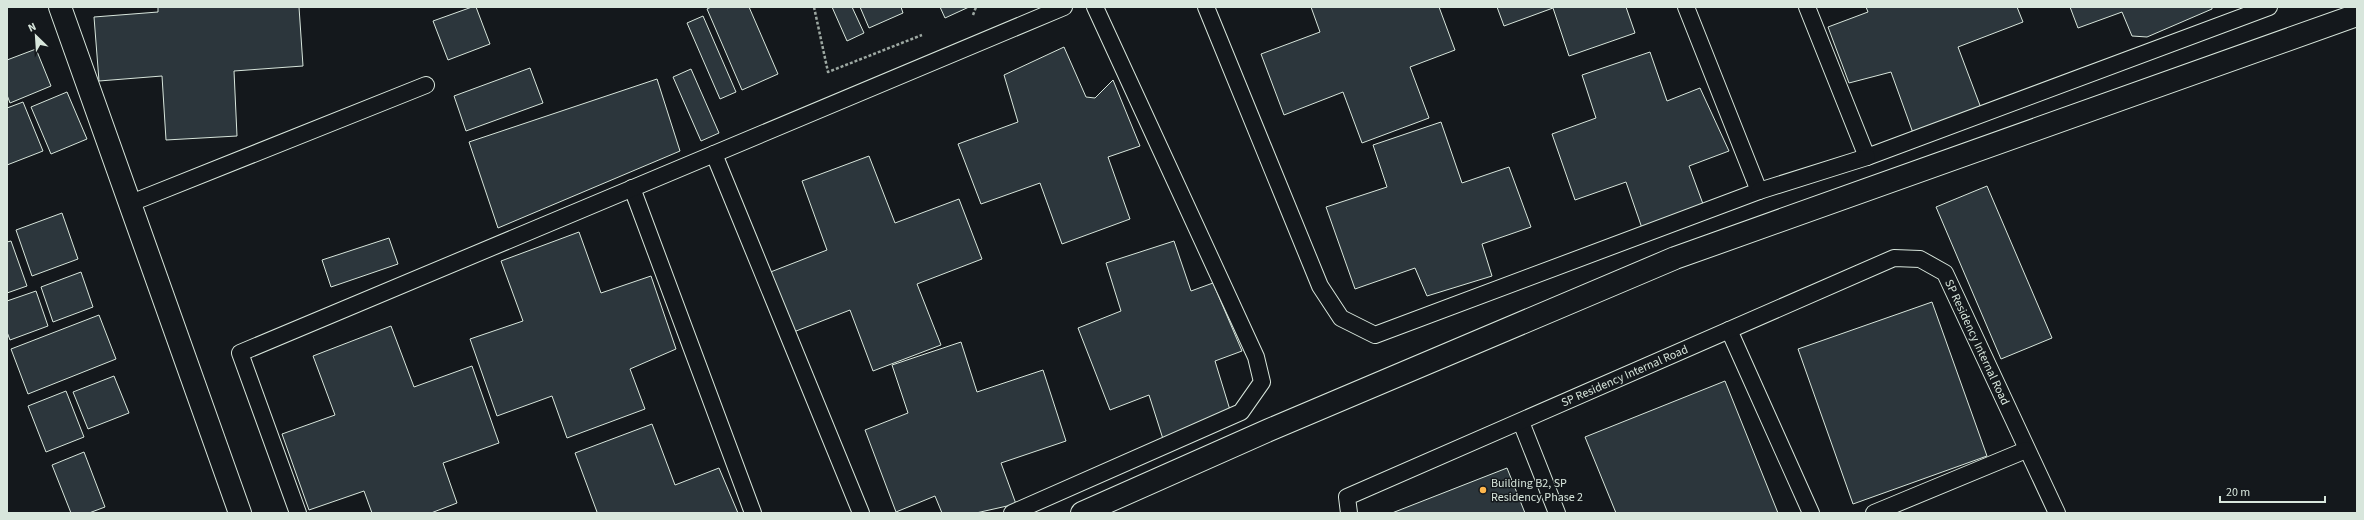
<svg xmlns="http://www.w3.org/2000/svg" width="2364" height="520" font-family="'Source Sans 3',sans-serif">
  <rect width="100%" height="100%" fill="#14181c"/>
  <g fill="#2c363c" stroke="#d8e6dc">
    <path d="M158,7H299L303,66L234,71L237,136L166,140L162,76L99,81L94,17L158,12Z"/>
    <path d="M472,7H476L490,44L448,60L433,21Z"/>
    <path d="M711,7H749L778,74L742,90L707,9Z"/>
    <path d="M832,7H852L864,33L847,41Z"/>
    <path d="M860,7H901L903,13L869,28Z"/>
    <path d="M940,7H969L945,18Z"/>
    <path d="M1311,7H1439L1455,50L1410,67L1429,118L1362,143L1343,92L1284,115L1261,54L1320,32Z"/>
    <path d="M1497,7H1626L1635,33L1569,56L1553,8L1504,26Z"/>
    <path d="M1866,7H2017L2023,22L1958,47L1981,108L1913,133L1891,72L1849,83L1828,27L1868,12Z"/>
    <path d="M2070,7H2212V9L2147,37L2132,36L2122,12L2078,28Z"/>
    <path d="M703,16L736,92L720,99L687,23Z"/>
    <path d="M1064,47L1086,97L1095,98L1113,80L1140,146L1108,157L1130,219L1062,244L1040,183L981,204L958,144L1018,122L1004,75Z"/>
    <path d="M36,49L51,86L10,103L7,95V60Z"/>
    <path d="M1650,52L1667,101L1700,88L1729,151L1689,166L1703,204L1643,231L1626,182L1575,200L1552,134L1596,118L1582,75Z"/>
    <path d="M530,68L543,103L466,131L454,96Z"/>
    <path d="M691,69L719,133L701,141L673,77Z"/>
    <path d="M657,79L680,151L498,228L469,142Z"/>
    <path d="M67,92L87,139L51,154L31,107Z"/>
    <path d="M23,102L43,151L7,165V108Z"/>
    <path d="M1441,122L1462,183L1509,167L1531,227L1482,244L1492,276L1427,296L1415,268L1355,289L1326,207L1387,187L1373,145Z"/>
    <path d="M869,156L895,223L959,199L982,259L917,284L941,345L873,371L850,310L791,333L768,273L827,250L802,181Z"/>
    <path d="M1987,186L2052,338L2001,359L1936,207Z"/>
    <path d="M62,213L78,259L32,276L16,230Z"/>
    <path d="M579,232L601,293L651,276L676,349L630,369L645,409L567,438L552,396L497,416L470,339L523,321L501,261Z"/>
    <path d="M389,238L398,264L331,287L322,260Z"/>
    <path d="M11,241L27,286L7,293V242Z"/>
    <path d="M1174,241L1191,291L1213,283L1242,351L1215,361L1230,410L1163,439L1149,395L1110,410L1078,328L1121,311L1106,263Z"/>
    <path d="M81,272L93,307L53,322L41,287Z"/>
    <path d="M36,291L48,326L10,340L7,332V301Z"/>
    <path d="M1932,302L1987,456L1853,504L1798,349Z"/>
    <path d="M99,315L116,359L28,394L11,349Z"/>
    <path d="M391,326L414,387L472,366L499,443L443,463L457,503L431,513H372L364,491L309,510L282,434L335,415L313,356Z"/>
    <path d="M961,342L977,392L1043,370L1066,441L1001,463L1016,504L976,513H942L935,496L896,512L865,430L908,413L892,365Z"/>
    <path d="M114,376L129,413L88,429L73,392Z"/>
    <path d="M1725,381L1778,513H1616L1585,437Z"/>
    <path d="M66,391L84,437L46,452L28,406Z"/>
    <path d="M652,424L675,485L719,468L738,513H596L597,512L575,453Z"/>
    <path d="M84,452L105,507L89,513H71L52,465Z"/>
    <path d="M1507,468L1525,513H1392Z"/>
  </g>
  <g fill="none" stroke-linecap="round" stroke-linejoin="round">
    <g stroke="#d8e6dc" stroke-width="18">
      <g id="service">
        <path d="M1206,7L1320,286L1341,318L1375,335L1759,191L1686,7"/>
        <path d="M1807,7L1867,157L2269,7"/>
        <path d="M714,154L861,513"/>
        <path d="M632,188L753,513"/>
        <path d="M1759,191L1867,157"/>
        <path d="M131,203L426,85"/>
        <path d="M1729,330L1811,513"/>
        <path d="M1521,422L1557,513"/>
        <path d="M298,513L240,353L1064,7"/>
        <path d="M1012,513L1241,412L1262,382L1256,357L1095,7"/>
        <path id="s1" d="M1349,513L1347,497L1894,258L1920,259L1945,273L2057,513"/>
        <path d="M1874,513L2026,450"/>
      </g>
    </g>
    <g stroke="#d8e6dc" stroke-width="24">
      <g id="minor">
        <path d="M60,7L240,513"/>
        <path d="M1082,513L1269,430L1675,258L2357,15"/>
      </g>
    </g>
    <g stroke="#9da8a2" stroke-width="2.5" stroke-dasharray="3 2" stroke-linecap="butt">
      <path d="M814,7L828,72L922,35"/>
      <path d="M973,15L976,7"/>
    </g>
    <use href="#service" stroke="#14181c" stroke-width="16"/>
    <use href="#minor" stroke="#14181c" stroke-width="22"/>
  </g>
  <circle fill="#ffb74d" stroke="#14181c" stroke-width="1.5" cx="1483" cy="490" r="4"/>
  <g text-anchor="middle" dominant-baseline="central" stroke-width="3" stroke-linejoin="round" paint-order="stroke">
    <g font-size="12" fill="#d8e6dc" stroke="#14181c">
      <text stroke="none"><textPath href="#s1" startOffset="744">SP Residency Internal Road</textPath></text>
      <text stroke="none"><textPath href="#s1" startOffset="319">SP Residency Internal Road</textPath></text>
    </g>
    <g font-size="12" fill="#d8e6dc" stroke="#14181c" text-anchor="start">
      <text x="1491" y="483">Building B2, SP<tspan x="1491" dy="14">Residency Phase 2</tspan></text>
    </g>
  </g>
  <rect width="2364" height="520" fill="none" stroke="#d8e6dc" stroke-width="16"/>
  <g transform="translate(36 36) rotate(335)" stroke="#14181c" stroke-width="3" paint-order="stroke">
  <path d="M0-3L7 15L0 10L-7 15Z" fill="#d8e6dc"/>
  <text y="-6" font-size="11" font-weight="bold" text-anchor="middle" fill="#d8e6dc">N</text>
  </g>
  <path d="M2220 496v6h105v-6" fill="none" stroke="#d8e6dc" stroke-width="2"/>
  <text x="2226" y="496" font-size="12" fill="#d8e6dc" stroke="#14181c" stroke-width="3" paint-order="stroke">20 m</text>
</svg>
